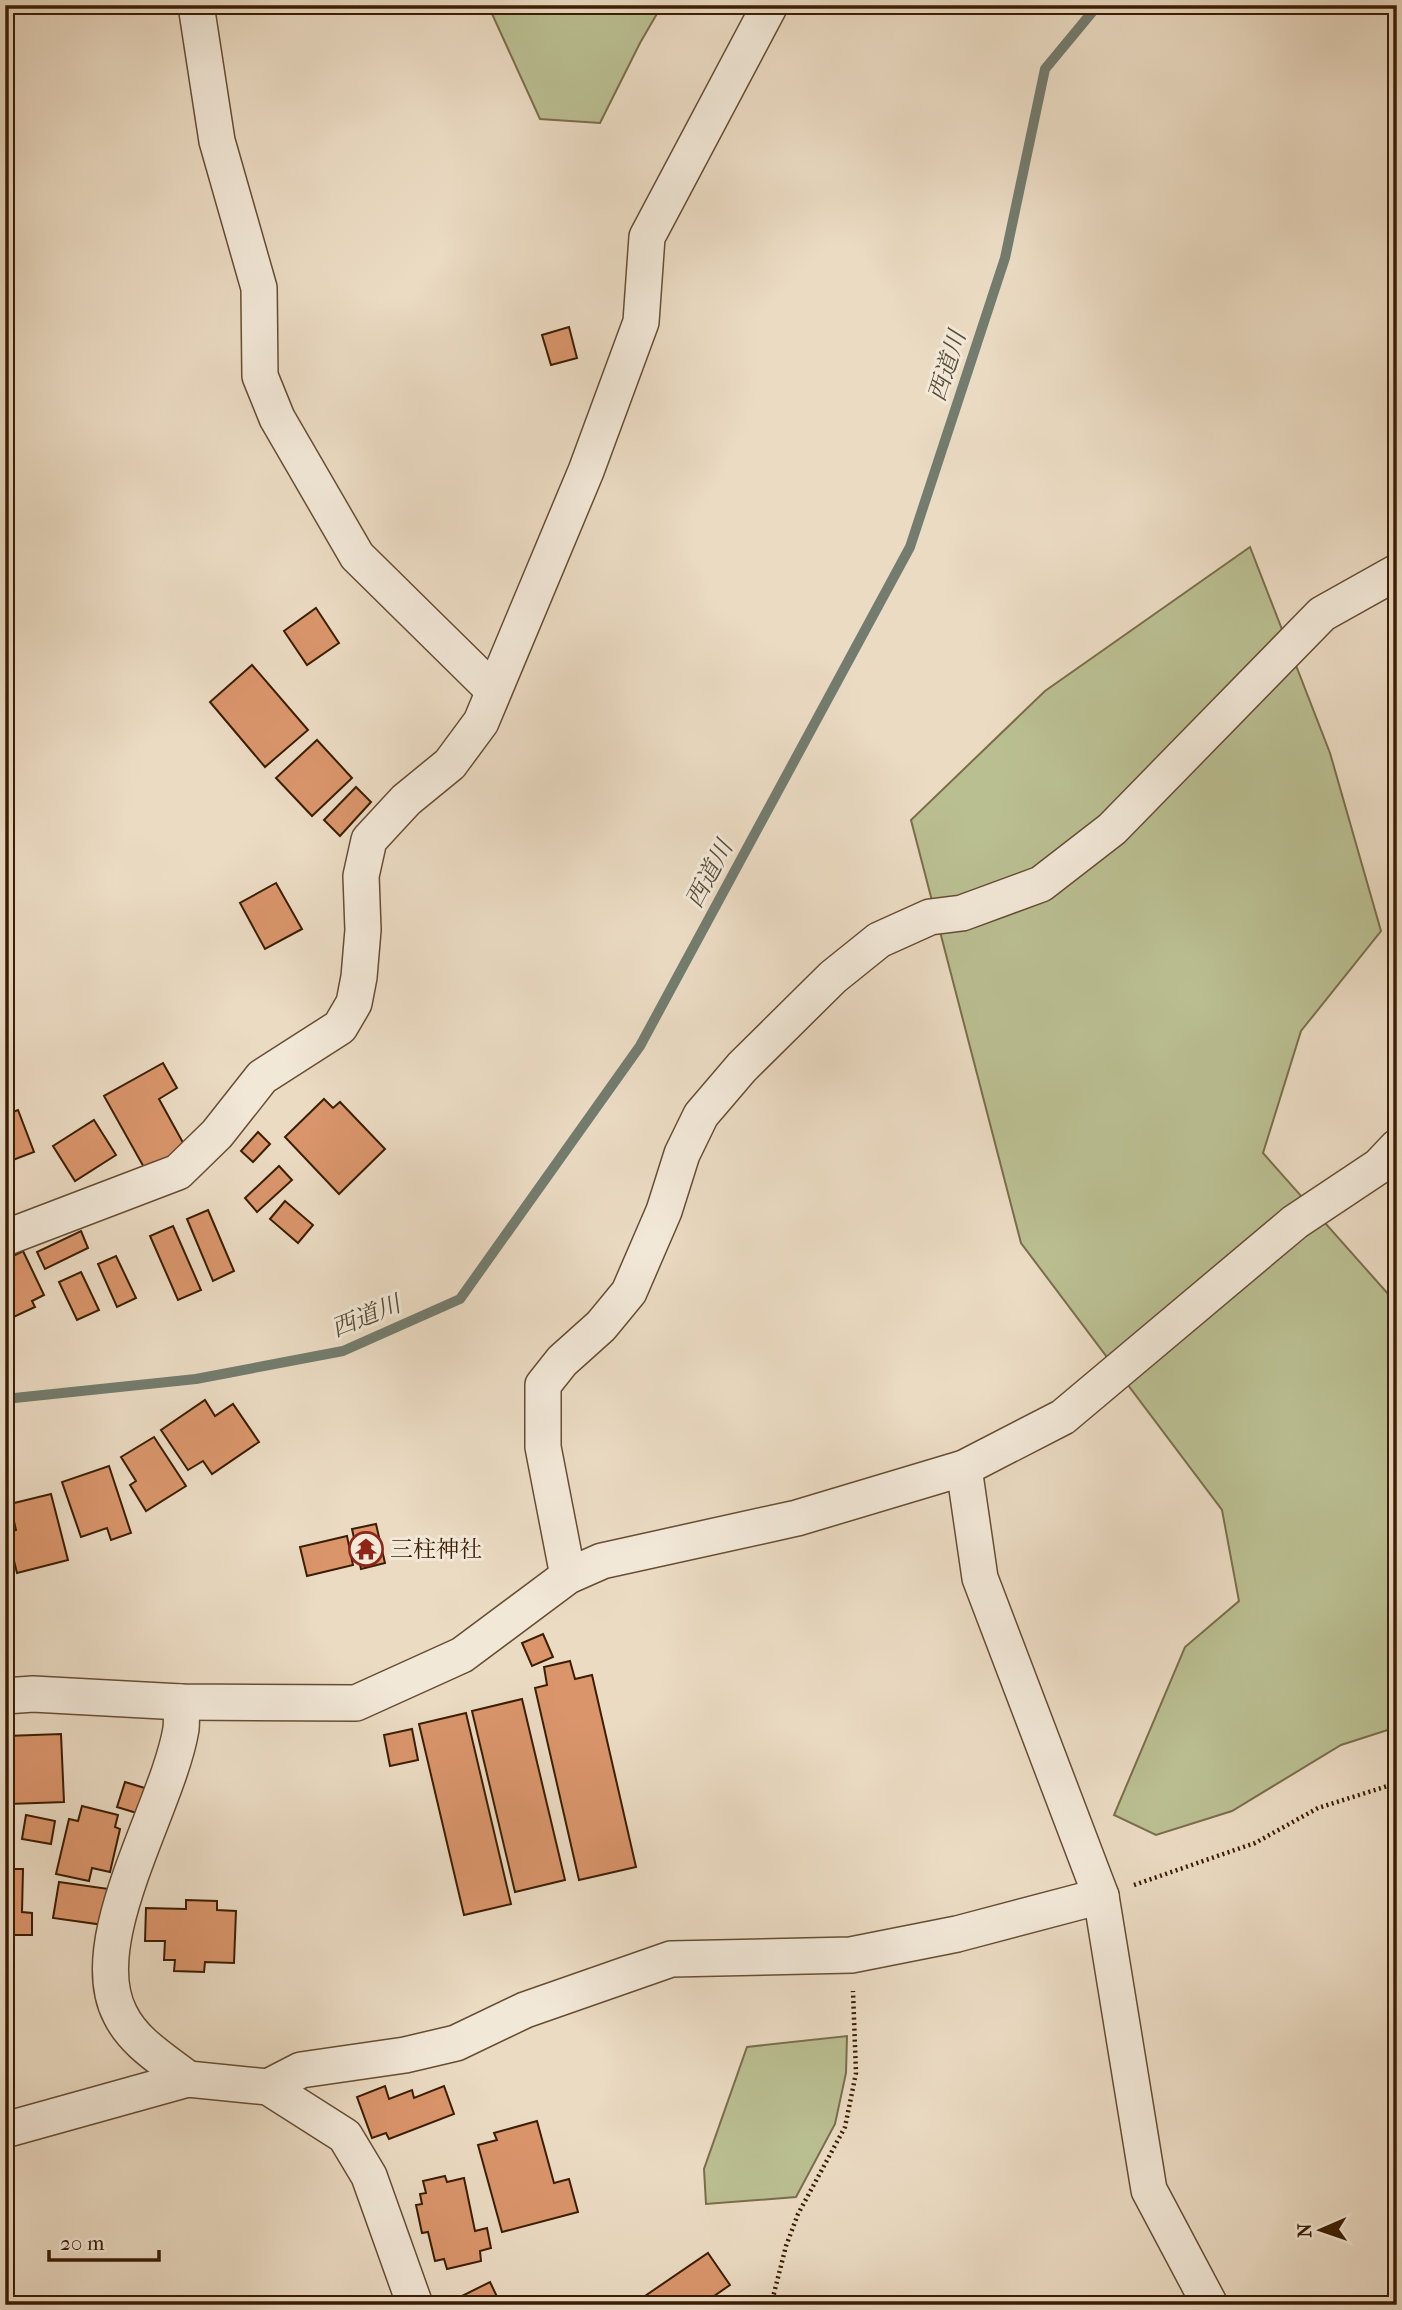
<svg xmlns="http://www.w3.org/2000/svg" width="1402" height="2310" font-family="'IM FELL French Canon','Noto Serif JP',serif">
  <rect width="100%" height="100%" fill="#ebdbc3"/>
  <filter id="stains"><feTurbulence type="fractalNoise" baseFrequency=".00286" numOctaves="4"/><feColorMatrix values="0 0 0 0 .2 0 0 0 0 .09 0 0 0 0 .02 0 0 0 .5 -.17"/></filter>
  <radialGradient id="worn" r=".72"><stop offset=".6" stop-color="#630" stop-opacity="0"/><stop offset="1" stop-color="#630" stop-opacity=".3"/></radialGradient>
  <g fill="#babf92" stroke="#7a6e4a" stroke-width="2">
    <path d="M488,5H662L640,43L600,123L540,119Z"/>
    <path d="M1250,547L1330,753L1381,931L1301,1031L1263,1153L1397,1304V1727L1341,1745L1232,1811L1156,1835L1114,1815L1185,1647L1239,1601L1222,1510L1021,1243L911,820L1045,691Z"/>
    <path d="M847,2036L846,2073L835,2124L796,2197L706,2204L704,2169L747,2047Z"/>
  </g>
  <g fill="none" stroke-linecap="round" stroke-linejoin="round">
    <path stroke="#737c6e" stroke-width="10" d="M5,1399L196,1379L343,1351L460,1299L640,1046L910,547L1005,258L1045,69L1098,5"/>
  </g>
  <g fill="#da956b" stroke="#3b1e03" stroke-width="2">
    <path d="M569,327L577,358L551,365L542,335Z"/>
    <path d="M316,608L339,643L307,665L284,631Z"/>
    <path d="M252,665L308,730L265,767L210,702Z"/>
    <path d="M317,740L352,778L312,816L276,778Z"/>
    <path d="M356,787L371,802L340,836L324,820Z"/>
    <path d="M276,883L302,929L265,949L240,903Z"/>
    <path d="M163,1063L177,1088L159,1099L186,1148L146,1171L104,1096Z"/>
    <path d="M324,1099L333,1108L340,1102L385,1149L339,1194L285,1137Z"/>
    <path d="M18,1110L34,1152L5,1163V1115Z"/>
    <path d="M94,1120L116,1155L75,1181L53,1146Z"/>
    <path d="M258,1132L270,1144L253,1162L241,1151Z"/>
    <path d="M279,1166L292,1180L257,1212L245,1198Z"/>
    <path d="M285,1201L313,1225L298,1243L270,1219Z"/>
    <path d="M208,1210L234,1271L213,1281L187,1219Z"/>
    <path d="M173,1226L201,1290L178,1300L150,1236Z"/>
    <path d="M81,1231L88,1248L45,1269L37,1252Z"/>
    <path d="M23,1251L44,1295L32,1301L35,1307L5,1321V1260Z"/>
    <path d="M116,1256L136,1298L117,1307L98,1264Z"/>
    <path d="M81,1272L99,1310L77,1320L59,1282Z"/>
    <path d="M205,1400L215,1416L233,1404L259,1442L212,1474L203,1461L188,1470L161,1430Z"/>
    <path d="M154,1437L186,1486L146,1511L130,1485L136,1481L121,1457Z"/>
    <path d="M109,1466L131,1533L111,1540L107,1528L81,1537L62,1482Z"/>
    <path d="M51,1494L68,1560L17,1573L7,1532L16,1530L10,1504Z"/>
    <path d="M376,1524L385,1563L361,1569L352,1529Z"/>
    <path d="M347,1536L353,1565L307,1576L300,1547Z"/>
    <path d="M543,1634L553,1657L532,1666L522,1643Z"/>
    <path d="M570,1661L575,1679L592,1675L636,1867L579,1880L535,1688L547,1685L544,1667Z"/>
    <path d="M522,1699L565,1880L515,1892L472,1711Z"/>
    <path d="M466,1713L511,1904L464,1915L419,1724Z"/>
    <path d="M412,1729L418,1760L390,1766L384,1735Z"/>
    <path d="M61,1734L64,1802L9,1804L6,1736Z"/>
    <path d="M125,1782L148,1789L140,1814L117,1807Z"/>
    <path d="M82,1806L118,1815L115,1827L120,1829L110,1872L92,1868L89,1881L56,1874L69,1819L78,1821Z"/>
    <path d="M26,1815L55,1821L51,1844L22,1839Z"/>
    <path d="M5,1869H23L22,1912L32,1913V1935H5Z"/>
    <path d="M59,1882L109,1889L104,1925L53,1918Z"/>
    <path d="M186,1900L217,1901V1910L236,1911L234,1963L205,1962L204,1972L174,1971L175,1960H164L165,1941H145L146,1908L186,1909Z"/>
    <path d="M385,2086L389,2099L412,2090L414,2098L444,2086L454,2114L389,2139L386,2133L372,2138L357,2097Z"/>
    <path d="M537,2121L554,2183L569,2179L578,2212L502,2232L478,2145L497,2140L494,2133Z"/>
    <path d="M445,2176L447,2182L464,2178L475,2231L487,2228L491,2248L480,2251L481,2261L447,2269L444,2259L435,2261L428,2232L422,2233L416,2205L422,2204L420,2194L426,2193L423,2181Z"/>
    <path d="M708,2253L730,2285L701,2305H646L642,2298Z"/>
    <path d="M490,2282L501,2305H444Z"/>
  </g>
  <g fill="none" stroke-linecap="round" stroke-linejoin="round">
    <g stroke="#674d33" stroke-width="38">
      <g id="street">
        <path d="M196,5L217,141L259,288L260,376L277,418L357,556L493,690"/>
        <path d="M5,1238L178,1172L217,1134L262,1077L340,1027L354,1003L359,977L363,930L361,876L369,840L406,800L450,764L481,722L586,471L641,322L647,237L770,5"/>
        <path d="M964,1468L980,1578L1101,1896L1149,2190L1210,2305"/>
        <path d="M568,1576L543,1447V1385L562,1361L601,1326L629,1292L664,1211L682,1154L701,1115L742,1067L833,977L879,940L930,917L962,913L1041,884L1112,829L1322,614L1397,572"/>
        <path d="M5,1696L33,1694L181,1702L356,1703L462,1655L568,1576L602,1561L797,1518L964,1468L1063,1417L1295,1222L1379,1166L1397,1147"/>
        <path d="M181,1702C181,1711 182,1720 181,1729C168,1807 82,1941 120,2014C134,2043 164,2060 188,2079"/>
        <path d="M268,2087L301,2070L405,2055L456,2043L525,2010L671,1959L851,1955L957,1934L1101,1896"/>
        <path d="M5,2130L188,2079L268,2087L345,2136L369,2176L415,2305"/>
      </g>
    </g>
    <g stroke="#3b1e03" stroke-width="4.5" stroke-dasharray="2 3.5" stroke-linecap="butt">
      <path d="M1134,1885L1255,1843L1318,1808L1397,1783"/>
      <path d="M771,2305L786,2246L798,2214L845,2127L856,2073L853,1991"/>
    </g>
    <use href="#street" stroke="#f2e8d8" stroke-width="35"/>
  </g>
  <defs>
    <g id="temple-ring" transform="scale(1.75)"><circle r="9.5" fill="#f2e8d8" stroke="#8f2418" stroke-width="1.5"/><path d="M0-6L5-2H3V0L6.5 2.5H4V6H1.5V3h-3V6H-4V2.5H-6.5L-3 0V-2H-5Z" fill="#8f2418"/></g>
  </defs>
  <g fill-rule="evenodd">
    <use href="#temple-ring" x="366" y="1549"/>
  </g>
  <g text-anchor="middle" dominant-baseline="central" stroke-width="6" stroke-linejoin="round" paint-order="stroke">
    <g font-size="23" fill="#3b1e03" stroke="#f2e8d8" text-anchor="start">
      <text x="390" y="1549">三柱神社</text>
    </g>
    <g font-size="24" font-style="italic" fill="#574d39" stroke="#f2e8d8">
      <text transform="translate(947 366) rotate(-72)">西道川</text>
      <text transform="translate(709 874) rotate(-62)">西道川</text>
      <text transform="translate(366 1316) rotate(-22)">西道川</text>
    </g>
  </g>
  <rect width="1402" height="2310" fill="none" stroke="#ebdbc3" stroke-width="28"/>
  <rect x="7" y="7" width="1388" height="2296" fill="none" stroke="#3b1e03" stroke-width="3.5"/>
  <rect x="14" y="14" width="1374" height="2282" fill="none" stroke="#3b1e03" stroke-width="2"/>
  <g transform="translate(1321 2230) rotate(268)" stroke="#f2e8d8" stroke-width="5" paint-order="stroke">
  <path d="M0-5L12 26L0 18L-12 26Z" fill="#3b1e03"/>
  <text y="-10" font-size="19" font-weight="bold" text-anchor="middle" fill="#3b1e03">N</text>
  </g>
  <path d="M49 2250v10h110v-10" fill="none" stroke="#3b1e03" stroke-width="3.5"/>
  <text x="60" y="2250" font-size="21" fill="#3b1e03" stroke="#f2e8d8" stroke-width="5" paint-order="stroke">20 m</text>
  <rect width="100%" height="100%" filter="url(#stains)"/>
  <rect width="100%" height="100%" fill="url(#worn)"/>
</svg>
